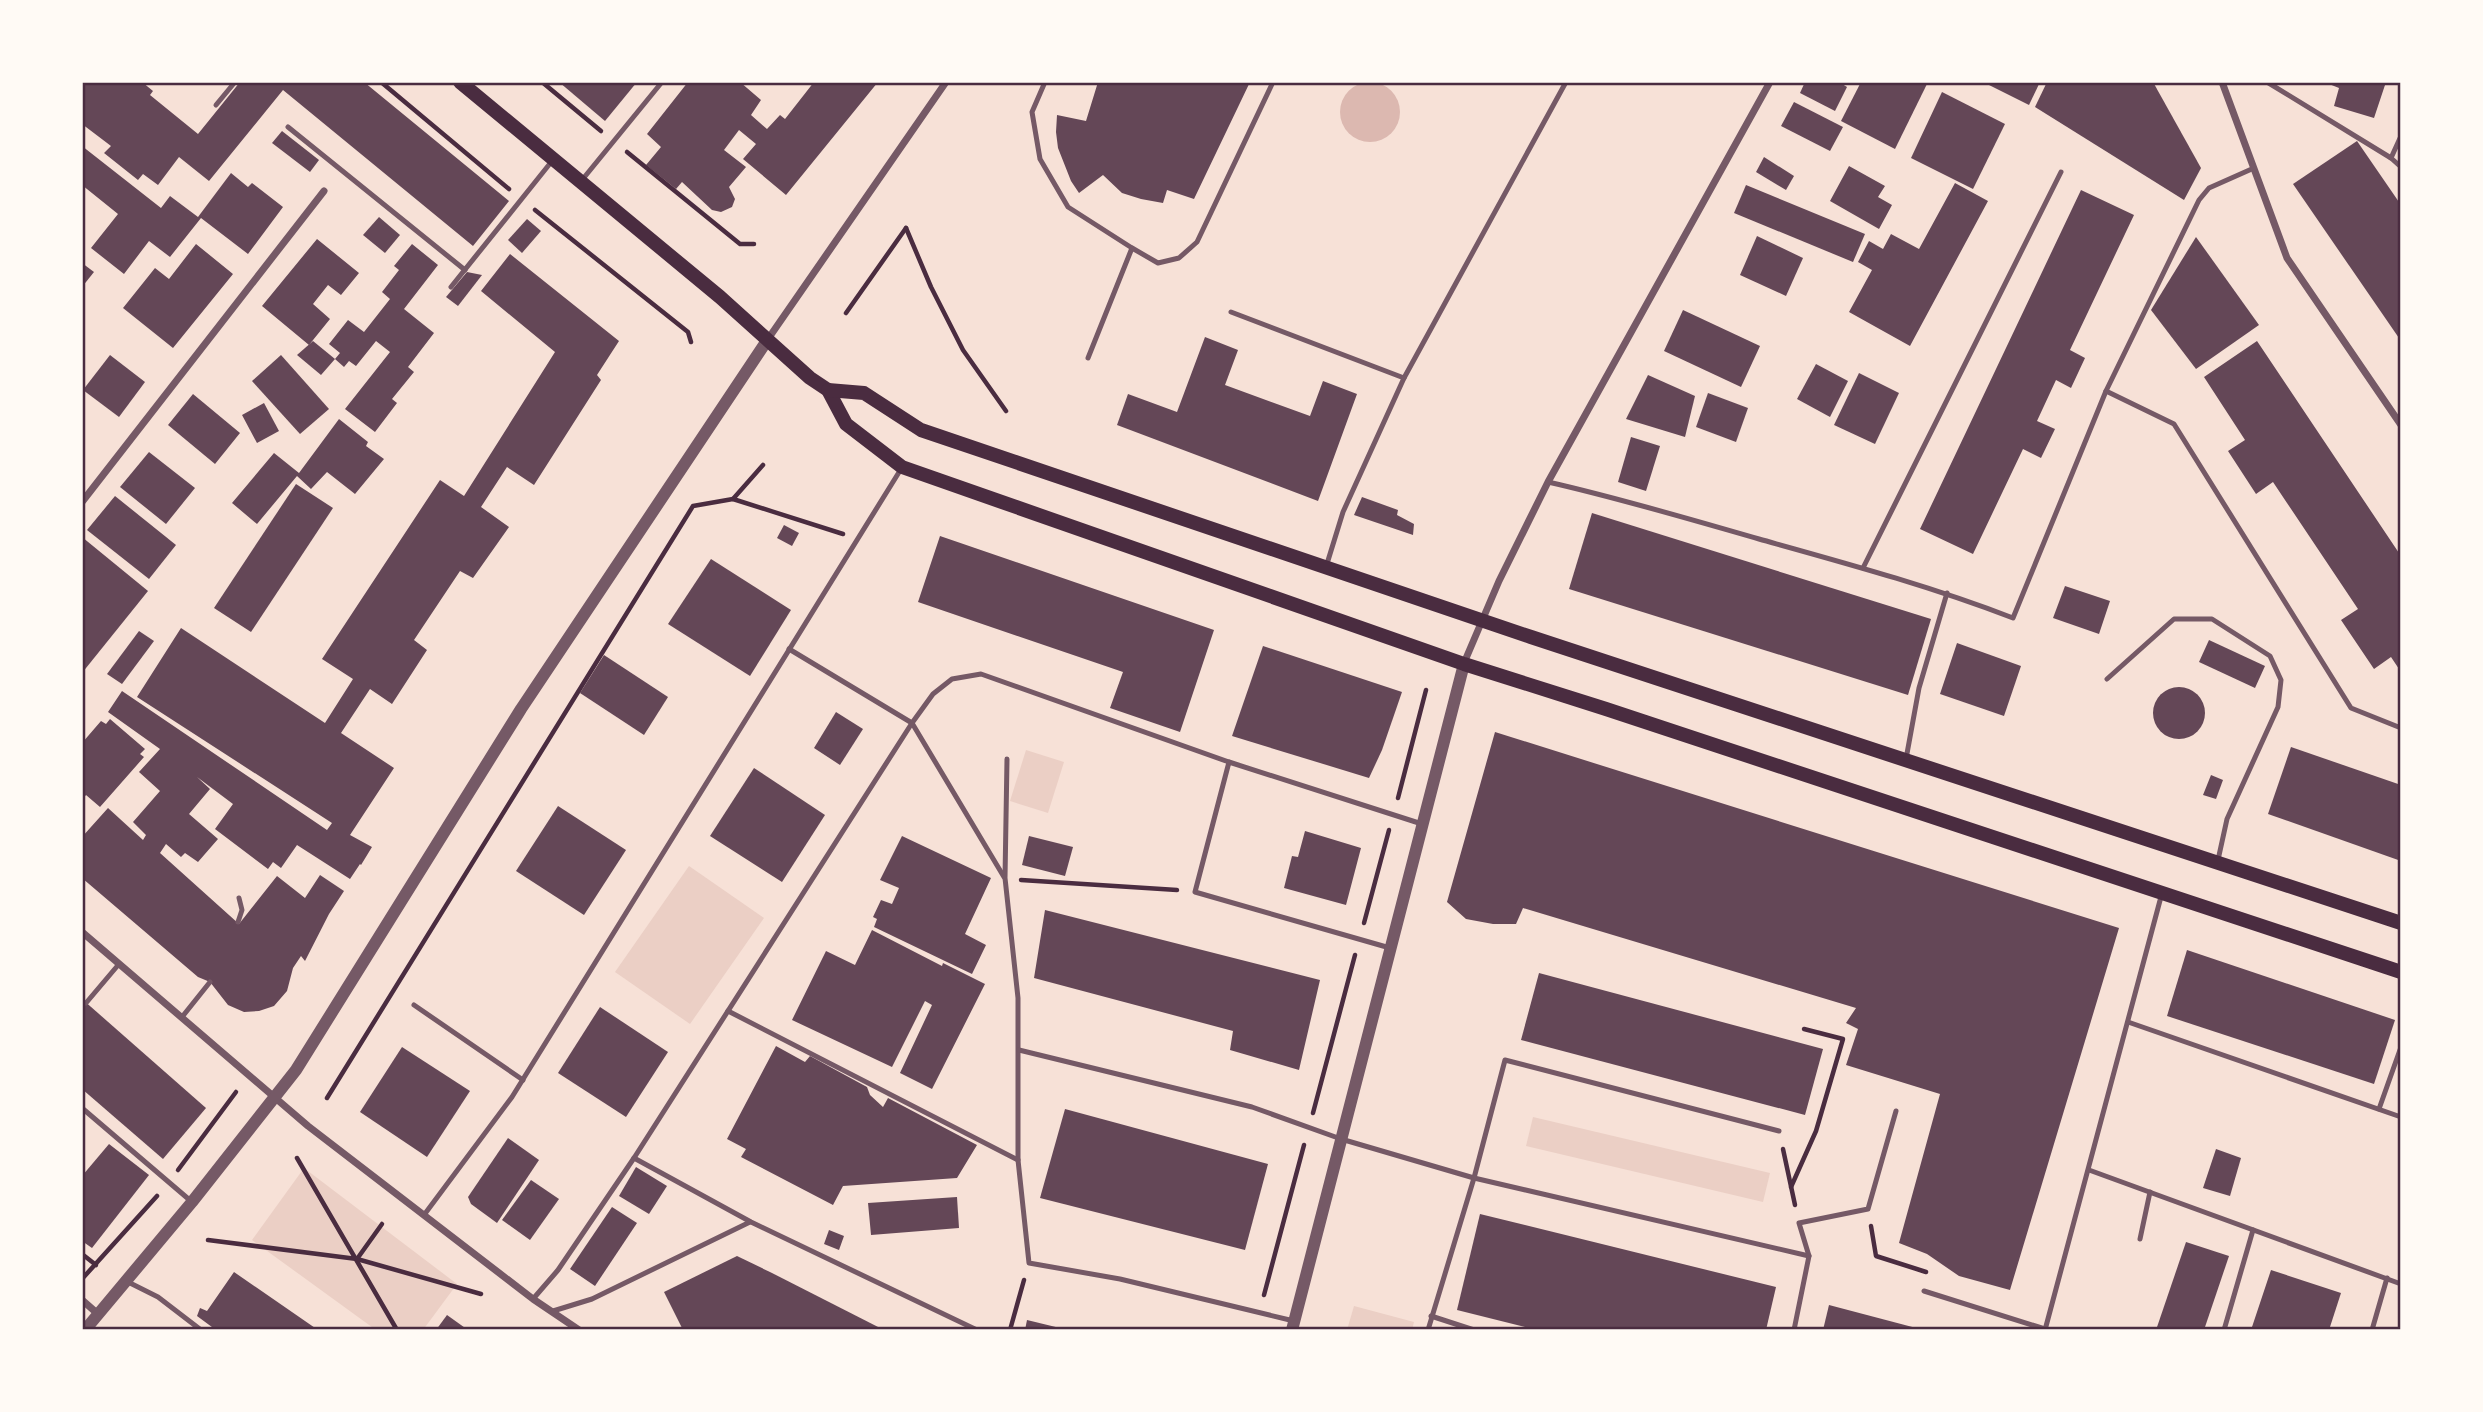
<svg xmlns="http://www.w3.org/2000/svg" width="2483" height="1412" font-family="Barlow,sans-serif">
  <rect width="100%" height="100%" fill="#f7e1d7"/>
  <g fill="#ebcfc5">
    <path d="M1026,750L1064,762L1048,813L1010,801Z"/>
    <path d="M689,866L764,918L690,1024L615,972Z"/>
    <path d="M1533,1117L1770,1173L1763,1202L1526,1146Z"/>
    <path d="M304,1168L457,1284L423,1330H376L252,1240Z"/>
    <path d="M1354,1306L1414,1322L1412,1330H1347Z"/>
  </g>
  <circle fill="#dcb8b0" cx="1370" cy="112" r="30"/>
  <g fill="#644757">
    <path d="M82,82H142L153,91L150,95L198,134L240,82H364L509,201L473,246L283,90L209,181L179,157L158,185L143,174L138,180L104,153L111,146L82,124Z"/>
    <path d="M559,82H637L605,121Z"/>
    <path d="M688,82H740L761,100L751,115L767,129L780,115L785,119L814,82H878L786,195L743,159L756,144L739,130L724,150L746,167L729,187L735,199L732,207L721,212L712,210L682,182L676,189L646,165L661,147L647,134Z"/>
    <path d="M1098,82H1250L1194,199L1167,190L1163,203L1141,199L1122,193L1103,175L1079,193L1071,181L1058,148L1056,132L1057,115L1086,121Z"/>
    <path d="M1805,82H1839L1847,87L1835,111L1800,93Z"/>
    <path d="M1861,82H1922L1927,84L1895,149L1841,121Z"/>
    <path d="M1983,82H2040L2029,105Z"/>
    <path d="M2047,82H2153L2201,168L2184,200L2035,107Z"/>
    <path d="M2324,82H2386L2374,118L2334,106L2339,88Z"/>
    <path d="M1942,92L2005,124L1973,189L1911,158Z"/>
    <path d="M1794,102L1843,127L1830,151L1781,126Z"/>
    <path d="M282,131L319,160L310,172L272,143Z"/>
    <path d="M2357,141L2401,205V341L2293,184Z"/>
    <path d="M82,146L161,208L170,196L198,217L231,173L248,187L252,183L283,207L248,254L201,218L170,257L149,241L124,274L91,248L118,214L82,185Z"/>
    <path d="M1764,157L1794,176L1786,190L1756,172Z"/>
    <path d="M1849,166L1885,186L1878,197L1892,205L1879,229L1830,201Z"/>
    <path d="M1955,183L1988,201L1910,346L1849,312L1872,270L1858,262L1869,241L1883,249L1891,234L1919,249Z"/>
    <path d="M1746,185L1865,234L1853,262L1734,213Z"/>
    <path d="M2081,190L2134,215L2070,350L2085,358L2071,388L2056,380L2037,421L2055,429L2041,458L2023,449L1973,554L1920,529Z"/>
    <path d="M379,217L400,235L385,253L363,235Z"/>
    <path d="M527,219L541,231L522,253L508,240Z"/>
    <path d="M1757,236L1803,258L1786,296L1740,275Z"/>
    <path d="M2196,237L2259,325L2196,369L2151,310Z"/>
    <path d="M317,239L359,273L341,295L328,285L313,304L330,319L309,345L262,306Z"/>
    <path d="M196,244L233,274L173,348L123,308L155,268L169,279Z"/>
    <path d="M412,244L438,265L404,309L434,333L408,367L414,372L392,399L397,403L375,432L345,409L390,352L376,341L356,366L349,361L344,367L335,359L340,353L329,344L348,320L364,332L390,299L382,292L399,270L394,266Z"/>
    <path d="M510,254L619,341L597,375L601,380L534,485L507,467L481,507L509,527L473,578L460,571L414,640L427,650L392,704L370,689L341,733L394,768L350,835L372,847L361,865L360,864L350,879L297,845L281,868L273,862L268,869L215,829L233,804L197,777L210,789L189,814L218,839L198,862L185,853L181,857L166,844L160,853L239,924L277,876L305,898L320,875L344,891L329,914L305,961L301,956L293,968L287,991L274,1006L259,1011L244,1012L228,1005L210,982L198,977L82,878V837L108,808L143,840L146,835L133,822L160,791L139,772L160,749L108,712L122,691L327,830L332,823L137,697L181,628L325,723L353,679L322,659L440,480L464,496L555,352L481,291Z"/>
    <path d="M82,263L94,272L82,287Z"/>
    <path d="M467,272L482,275L458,306L446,297Z"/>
    <path d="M1683,310L1760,346L1741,387L1664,351Z"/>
    <path d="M1205,337L1238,350L1225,385L1310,416L1323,381L1357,394L1318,501L1117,425L1128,394L1177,412Z"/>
    <path d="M313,341L335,359L321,375L297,355Z"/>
    <path d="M2257,341L2401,556V672L2391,657L2374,669L2341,620L2358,609L2273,482L2256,494L2228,451L2245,440L2204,377Z"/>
    <path d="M110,355L145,382L119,417L83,390Z"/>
    <path d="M281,355L329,409L300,434L252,381Z"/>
    <path d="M1816,364L1848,381L1830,417L1797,399Z"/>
    <path d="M1859,373L1899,393L1875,444L1834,425Z"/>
    <path d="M1648,375L1695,396L1685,437L1626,419Z"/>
    <path d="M1708,393L1748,408L1736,442L1696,427Z"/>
    <path d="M193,394L240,433L215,464L168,425Z"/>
    <path d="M264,403L279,431L257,443L242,415Z"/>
    <path d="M339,419L368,442L366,446L384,459L355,494L327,472L311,489L297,476L257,524L232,503L274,453L299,473Z"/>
    <path d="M1631,437L1660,446L1646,491L1618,482Z"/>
    <path d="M149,452L195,488L166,524L120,487Z"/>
    <path d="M296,484L333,508L251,632L214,608Z"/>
    <path d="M115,496L176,545L149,579L87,530Z"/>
    <path d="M1362,497L1398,510L1397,515L1414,524L1413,535L1354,515Z"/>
    <path d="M1592,513L1931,619L1908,695L1569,589Z"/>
    <path d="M784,525L799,533L792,546L777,538Z"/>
    <path d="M940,536L1214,630L1180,732L1110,708L1123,672L918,602Z"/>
    <path d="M82,537L148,591L82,673Z"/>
    <path d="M711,559L791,610L750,676L668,624Z"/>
    <path d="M2065,586L2110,601L2099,634L2053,618Z"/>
    <path d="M139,631L154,641L122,684L107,674Z"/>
    <path d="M2209,640L2265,666L2255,688L2199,662Z"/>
    <path d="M1957,643L2021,666L2004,716L1940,694Z"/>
    <path d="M1263,646L1402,692L1382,750L1369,778L1232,736Z"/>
    <path d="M604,655L668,697L644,735L580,693Z"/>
    <circle cx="2179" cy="713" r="26"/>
    <path d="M836,712L863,729L840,765L814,748Z"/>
    <path d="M110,719L145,749L140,754L144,757L100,807L86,795L82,800V743L101,721L106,724Z"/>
    <path d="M1495,732L2119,928L2010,1290L1959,1276L1927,1254L1899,1243L1940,1094L1846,1065L1858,1029L1846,1023L1856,1008L1523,908L1516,924H1493L1466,919L1447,902Z"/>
    <path d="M2291,747L2401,785V861L2268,814Z"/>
    <path d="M754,768L825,815L782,882L710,836Z"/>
    <path d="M2211,775L2223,780L2216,799L2203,795Z"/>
    <path d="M558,806L626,850L584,915L516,871Z"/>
    <path d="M1305,831L1361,848L1346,905L1284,888L1292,856L1298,857Z"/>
    <path d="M902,836L991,878L965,934L986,945L972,974L874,927L877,919L873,917L881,900L892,904L899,888L880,880Z"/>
    <path d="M1029,836L1073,847L1065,876L1022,865Z"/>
    <path d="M1045,910L1320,980L1299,1070L1230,1050L1233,1031L1034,978Z"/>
    <path d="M872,930L942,966L943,963L985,984L932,1089L900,1073L932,1005L925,1001L892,1067L792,1020L826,951L855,965Z"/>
    <path d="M2187,950L2395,1020L2374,1084L2167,1016Z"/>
    <path d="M1539,973L1823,1049L1805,1115L1521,1040Z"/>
    <path d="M82,999L206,1108L163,1159L82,1089Z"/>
    <path d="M600,1007L668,1052L626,1117L558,1073Z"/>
    <path d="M776,1046L805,1062L810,1056L867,1087L870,1095L883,1107L888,1098L977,1145L957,1178L843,1186L833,1205L741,1157L746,1149L727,1139Z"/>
    <path d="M402,1047L470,1091L427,1157L360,1112Z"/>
    <path d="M1065,1109L1268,1164L1245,1250L1040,1198Z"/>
    <path d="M508,1138L539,1160L497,1223L471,1204L468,1197Z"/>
    <path d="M109,1144L149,1175L92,1248L82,1241V1176Z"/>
    <path d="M2216,1149L2241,1158L2230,1196L2203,1188Z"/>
    <path d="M636,1167L667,1186L649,1214L619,1196Z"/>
    <path d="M531,1180L559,1199L530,1240L502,1220Z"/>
    <path d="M957,1197L959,1228L871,1235L868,1203Z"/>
    <path d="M612,1207L637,1223L595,1286L570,1269Z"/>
    <path d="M1480,1214L1776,1287L1766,1330H1537L1457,1310Z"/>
    <path d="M829,1230L844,1236L839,1250L824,1244Z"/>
    <path d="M2186,1242L2229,1256L2204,1330H2156Z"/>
    <path d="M737,1256L772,1273L884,1330H683L664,1292Z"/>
    <path d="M2271,1270L2341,1293L2329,1330H2251Z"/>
    <path d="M234,1272L318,1330H216L197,1316L200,1308L207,1311Z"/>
    <path d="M1829,1305L1920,1329V1330H1823Z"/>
    <path d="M447,1315L468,1330H436Z"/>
    <path d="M1027,1320L1064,1329L1063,1330H1025Z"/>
  </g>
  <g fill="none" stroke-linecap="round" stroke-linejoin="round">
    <g stroke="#4a2c40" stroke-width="4.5">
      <path d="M381,82L509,189"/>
      <path d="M542,82L601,131"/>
      <path d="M627,152L740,244H754"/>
      <path d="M535,210L688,332L691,342"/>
      <path d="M906,228L931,287L963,350L1006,411"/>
      <path d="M846,313L906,228"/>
      <path d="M763,465L733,499L843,534"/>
      <path d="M1398,798L1426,690"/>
      <path d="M1021,880L1177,890"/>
      <path d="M1364,923L1389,830"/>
      <path d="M327,1098L693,506L733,499"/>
      <path d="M1313,1113L1355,955"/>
      <path d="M1783,1149L1795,1205"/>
      <path d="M297,1158L397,1330"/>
      <path d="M178,1170L236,1092"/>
      <path d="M1791,1187L1816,1131L1843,1039L1804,1029"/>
      <path d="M1871,1226L1876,1256L1926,1272"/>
      <path d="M208,1240L357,1259L481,1294"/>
      <path d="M82,1254L96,1265"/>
      <path d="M357,1259L382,1224"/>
      <path d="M82,1279L157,1196"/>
      <path d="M1264,1295L1304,1145"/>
      <path d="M1010,1330L1024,1280"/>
    </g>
    <g stroke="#755966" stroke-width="5">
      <path d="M1045,82L1032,112L1040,159L1068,207L1132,248L1088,358"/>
      <path d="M2267,82L2391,158L2401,167"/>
      <path d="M216,105L235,82"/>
      <path d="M288,127L465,270"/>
      <path d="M2391,158L2401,136"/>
      <path d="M582,180L662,82"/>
      <path d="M1132,248L1158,263L1179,258L1197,242L1273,82"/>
      <path d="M451,287L552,161"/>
      <path d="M1231,312L1404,378L1343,512L1326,567"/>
      <path d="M1404,378L1566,82"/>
      <path d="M2106,391L2199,200L2209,188L2254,168"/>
      <path d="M1548,482C1619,498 1689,519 1759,539C1845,563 1930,586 2013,618L2106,391L2174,424L2351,708L2401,728"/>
      <path d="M1863,568L2061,172"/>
      <path d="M789,649L912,723L1004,877"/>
      <path d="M2107,679L2174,619H2212L2270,656L2281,680L2278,707L2227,819L2218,860"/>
      <path d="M1007,759L1005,878L1018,998V1160L1029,1263L1120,1279L1294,1321"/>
      <path d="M1906,759L1919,688L1947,593"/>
      <path d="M238,922L242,910L239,898"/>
      <path d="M1390,948L1195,892L1229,762L1422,824"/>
      <path d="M86,1003L119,964"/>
      <path d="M414,1005L523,1080"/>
      <path d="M728,1011L1018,1160"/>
      <path d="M182,1017L210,982"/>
      <path d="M2128,1022L2401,1117"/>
      <path d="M1019,1050L1252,1107L1341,1139L1474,1178L1809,1256"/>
      <path d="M82,1108L192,1202"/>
      <path d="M2379,1109L2401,1047"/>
      <path d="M634,1158L751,1222L977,1330"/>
      <path d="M2089,1170L2401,1284"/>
      <path d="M424,1215L512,1097L901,469"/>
      <path d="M2140,1239L2150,1192"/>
      <path d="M128,1282L158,1297L201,1330"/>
      <path d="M1924,1291L2045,1329"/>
      <path d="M533,1299L558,1270L634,1158L912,723L933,694L952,679L981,674L1229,762"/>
      <path d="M553,1311L592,1299L750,1222"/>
      <path d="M1431,1316L1474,1330"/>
      <path d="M1428,1330L1474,1178L1505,1060L1779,1131"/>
      <path d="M1794,1330L1809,1256L1799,1223L1868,1209L1896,1111"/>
      <path d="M2045,1330L2162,893"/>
      <path d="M2224,1330L2253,1230"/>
      <path d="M2372,1330L2387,1278"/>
    </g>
    <g stroke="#755966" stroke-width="7">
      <path d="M2222,82L2287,258L2401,425"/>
      <path d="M768,339L946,82"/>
      <path d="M82,502L324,191"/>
      <path d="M1464,663L1499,581L1548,482L1770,82"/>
      <path d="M82,932L308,1126L533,1299L579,1330"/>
      <path d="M82,1300L98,1314"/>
    </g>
    <g stroke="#755966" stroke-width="12">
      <path d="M85,1330L192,1202L296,1070L521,709L768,339"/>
      <path d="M1292,1330L1464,664"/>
    </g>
    <g stroke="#4a2c40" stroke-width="14">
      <path d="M460,82L720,297L810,378L828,390L846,424L902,467L1464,664L1606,709L2401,972"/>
      <path d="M828,390L864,393L921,430L1531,637L2401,923"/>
    </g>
  </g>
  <rect width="2483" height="1412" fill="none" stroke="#fffaf5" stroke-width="168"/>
  <rect x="84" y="84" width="2315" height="1244" fill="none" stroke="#4a2c40" stroke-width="2.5"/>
</svg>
